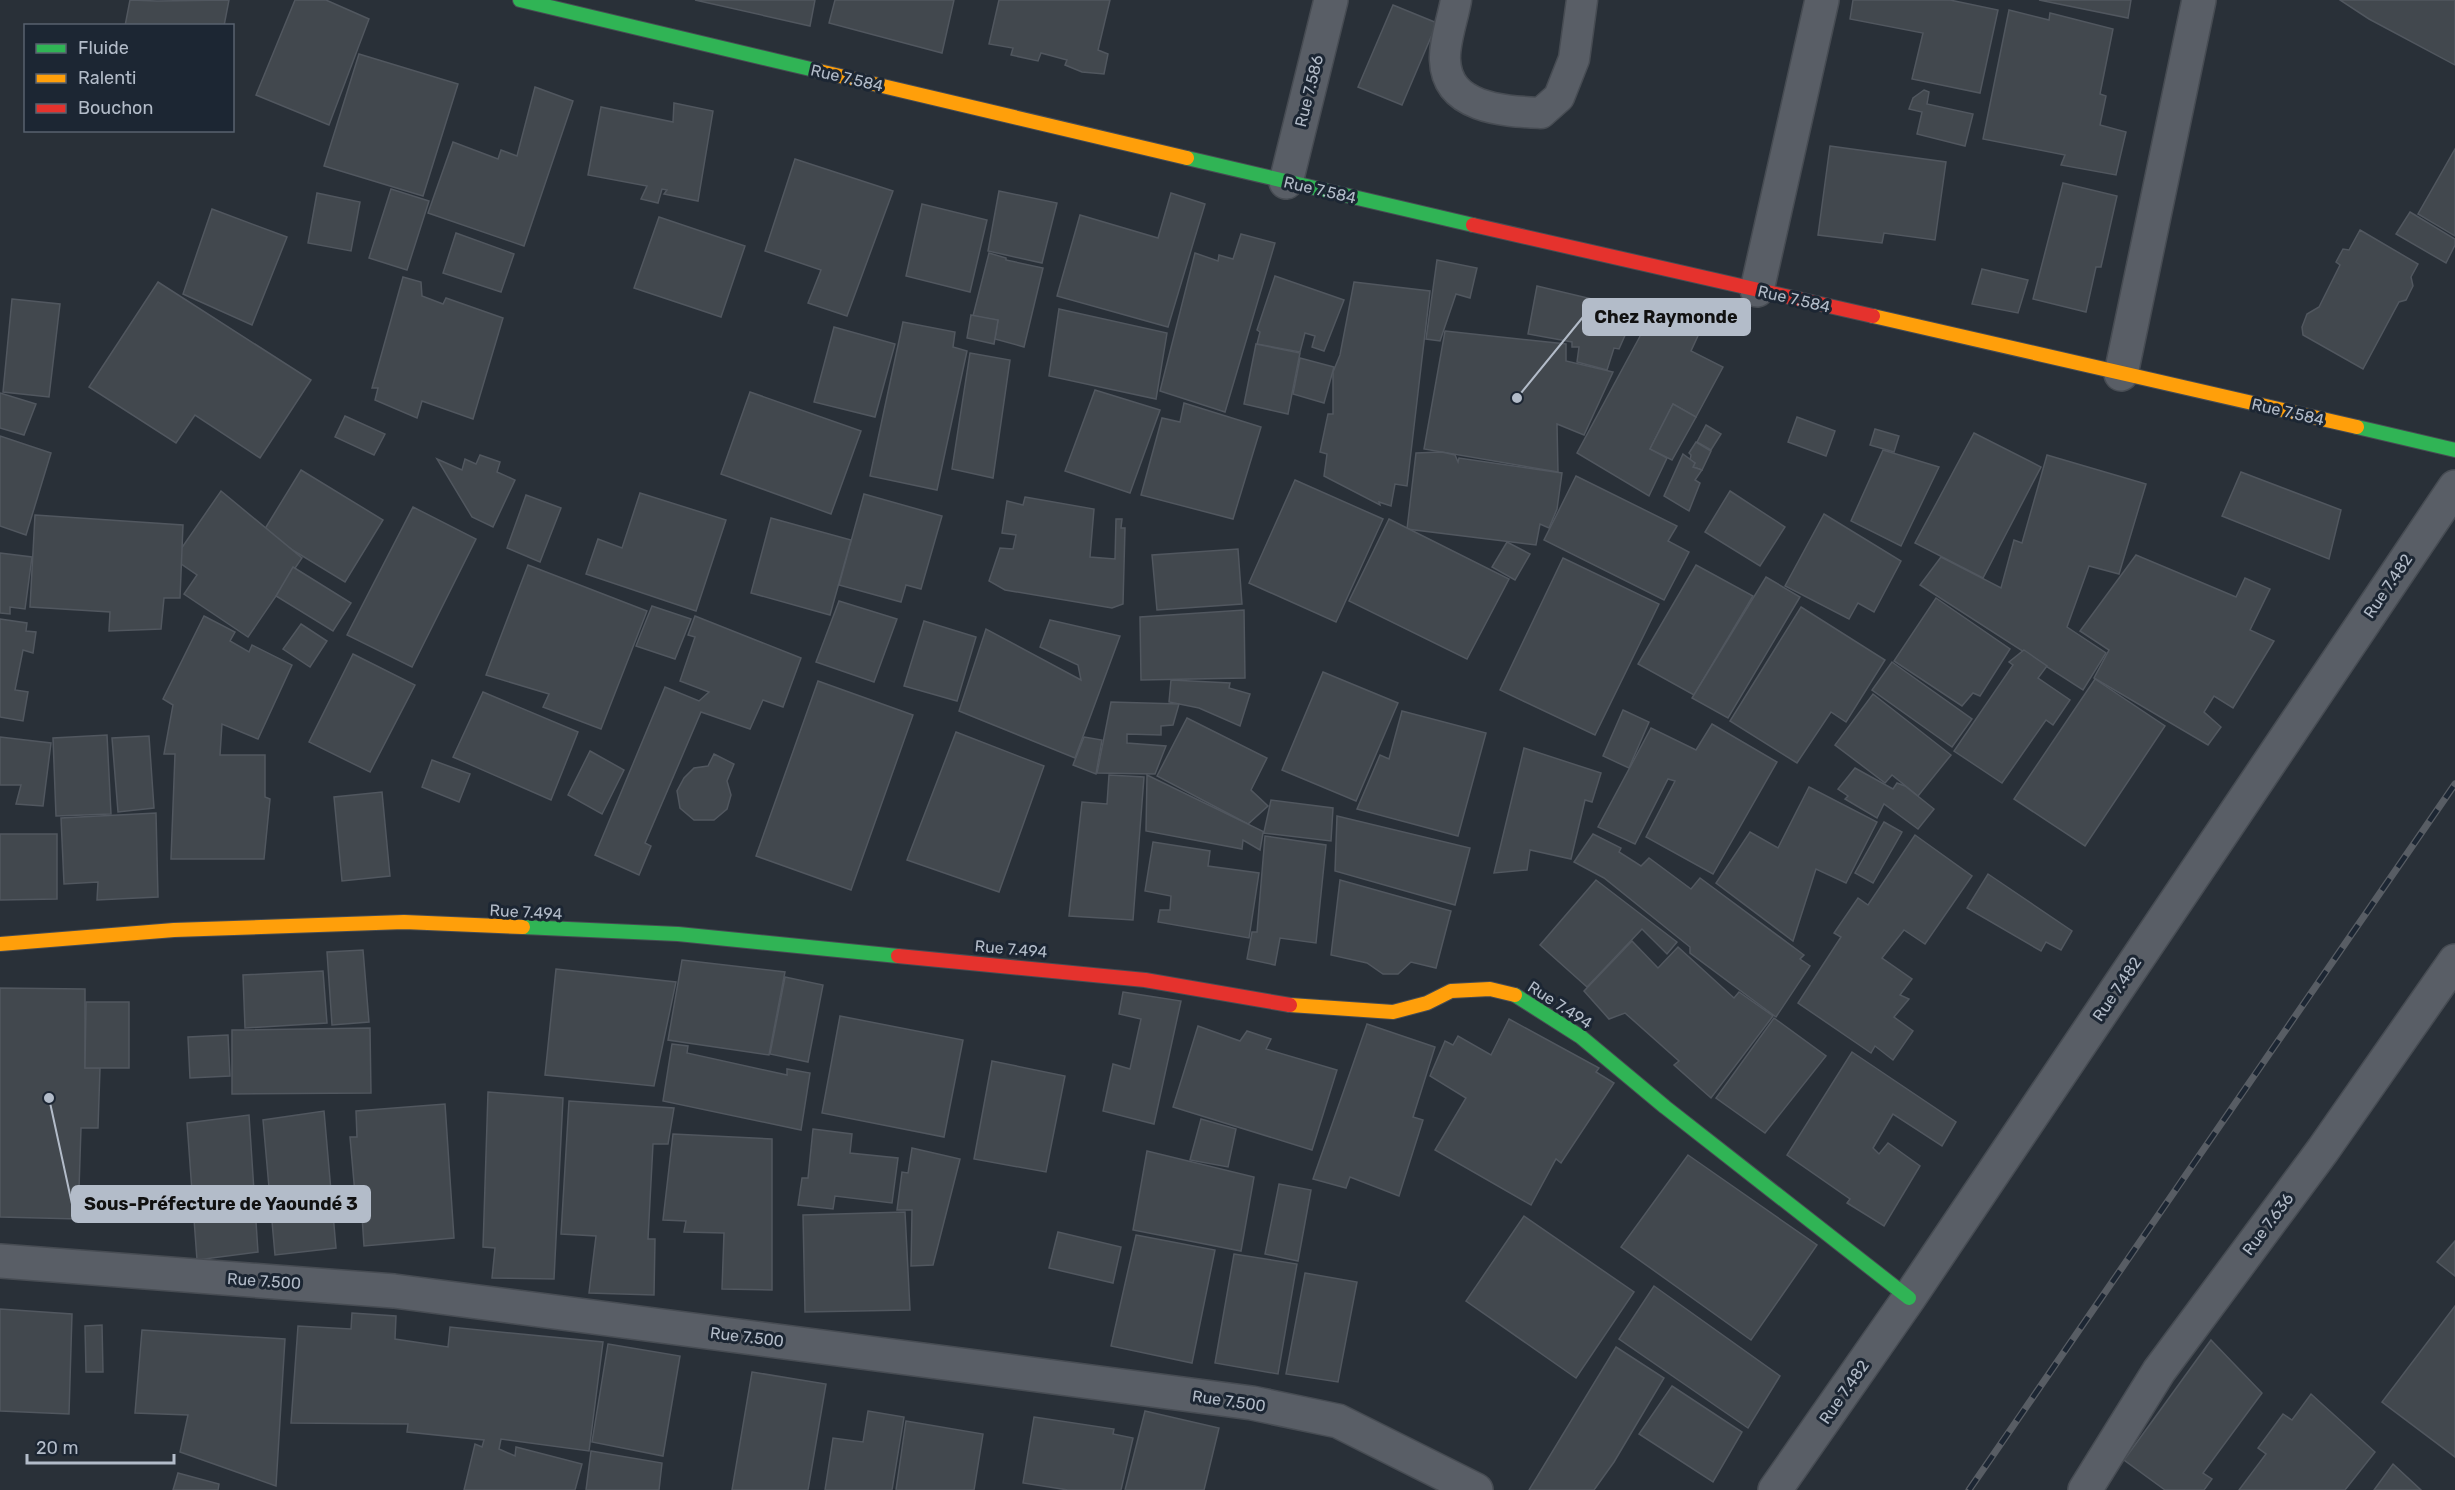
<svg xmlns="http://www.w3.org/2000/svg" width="2455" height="1490" font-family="Rubik,sans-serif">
  <rect width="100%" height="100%" fill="#293038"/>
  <g fill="#42484e" stroke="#51575f" stroke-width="1.5">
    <path d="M130,0L157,1L229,0L224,26H125Z"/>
    <path d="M295,0H326L369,19L329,125L256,95Z"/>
    <path d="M695,0H815L810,26Z"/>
    <path d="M835,0H954L942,53L829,23Z"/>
    <path d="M999,0H1110L1098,50L1108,54L1104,74L1082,72L1065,65L1067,60L1041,53L1038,61L1011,55L1013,48L989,44Z"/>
    <path d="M1853,0H1950L1998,10L1980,93L1912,79L1923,33L1850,19Z"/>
    <path d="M2039,0H2131L2128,18Z"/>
    <path d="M2340,0H2455V65L2369,19Z"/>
    <path d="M1393,5L1437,23L1402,105L1358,87Z"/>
    <path d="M2009,10L2049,20L2050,13L2113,29L2100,94L2106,96L2100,125L2126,132L2116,175L2061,165L2065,155L1983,139Z"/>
    <path d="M359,54L458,84L423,196L324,166Z"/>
    <path d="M535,87L573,101L524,246L428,213L453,142L498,159L501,150L517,156Z"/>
    <path d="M1924,90L1929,92L1927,104L1973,114L1965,146L1917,134L1922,112L1909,109L1913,98Z"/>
    <path d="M674,103L713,111L698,201L664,194L667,190L662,189L658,203L641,199L647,186L588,175L601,107L673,122Z"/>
    <path d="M1830,146L1946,162L1935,240L1884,233L1882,243L1818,235Z"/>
    <path d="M2455,149V236L2418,214Z"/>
    <path d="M795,159L893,191L847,316L808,303L821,270L765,251Z"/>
    <path d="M2063,183L2117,196L2101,267H2096L2086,312L2033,299Z"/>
    <path d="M391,189L429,201L407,270L369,258Z"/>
    <path d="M999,191L1057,203L1042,263L988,251Z"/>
    <path d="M317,193L360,202L351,251L308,243Z"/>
    <path d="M1171,193L1205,204L1168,327L1057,296L1080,215L1158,238Z"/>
    <path d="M922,204L987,220L970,292L906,276Z"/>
    <path d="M212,209L287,237L252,325L183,294Z"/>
    <path d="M2410,212L2455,239V245L2446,263L2396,234Z"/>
    <path d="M659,217L745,246L721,317L634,288Z"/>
    <path d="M2360,230L2418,264L2411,277L2413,286L2406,300L2399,302L2363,369L2303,335L2302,327L2307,314L2319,307L2340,265L2336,262L2343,249L2349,250Z"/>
    <path d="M456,233L514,254L501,292L443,273Z"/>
    <path d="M1241,234L1275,243L1225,412L1160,391L1195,253L1218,261L1219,255L1233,259Z"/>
    <path d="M989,253L1006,258V260L1043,268L1024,347L995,339L998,320L973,316Z"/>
    <path d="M1437,260L1477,268L1470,298L1456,294L1440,341L1426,339Z"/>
    <path d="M1982,269L2028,280L2018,313L1972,304Z"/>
    <path d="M1275,276L1344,300L1324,351L1312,347L1315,336L1305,333L1300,352L1257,344L1260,332L1257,330Z"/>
    <path d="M403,277L421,282L422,296L443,304L446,298L503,318L473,419L422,401L417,418L375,400L378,388H372Z"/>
    <path d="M158,282L311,380L260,458L195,415L176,443L89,387Z"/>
    <path d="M1354,282L1430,291L1407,486L1395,484L1391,506L1379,502L1380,505L1324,476L1327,454L1320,452L1328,414H1333V372L1340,355Z"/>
    <path d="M1537,286L1630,308V324L1619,349L1614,348L1607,370L1577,362L1579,347H1572V342L1528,334Z"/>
    <path d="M12,299L60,304L49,397L3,392Z"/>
    <path d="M1059,309L1167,333L1156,399L1049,376Z"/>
    <path d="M1652,314L1703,325L1691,351L1723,367L1696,417L1673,404L1650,449L1667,458L1649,496L1577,453Z"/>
    <path d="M971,315L998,320L994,344L967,338Z"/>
    <path d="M903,322L955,332L953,347L967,351L937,490L870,476Z"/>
    <path d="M834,327L895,344L875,417L814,402Z"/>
    <path d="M1445,331L1566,344V361L1613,372L1584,435L1557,424L1558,472L1424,449Z"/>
    <path d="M1256,344L1300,353L1288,414L1244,404Z"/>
    <path d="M970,353L1010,360L993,478L952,469Z"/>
    <path d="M1300,358L1334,367L1324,403L1293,394Z"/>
    <path d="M1095,390L1160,410L1130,493L1065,471Z"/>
    <path d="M750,392L861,431L831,514L721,474Z"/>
    <path d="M0,393L36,404L24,435L0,428Z"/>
    <path d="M1184,403L1261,427L1233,519L1141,495L1162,418L1180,422Z"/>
    <path d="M1673,404L1696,417L1672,460L1650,449Z"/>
    <path d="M345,416L385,434L374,455L335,437Z"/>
    <path d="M1797,417L1835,431L1826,456L1788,442Z"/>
    <path d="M1706,425L1721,434L1711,450L1697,442Z"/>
    <path d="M1875,429L1899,436L1894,452L1870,445Z"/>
    <path d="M1974,433L2041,467L1983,578L1915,543Z"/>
    <path d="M0,436L51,453L26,535L0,526Z"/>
    <path d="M1696,442L1711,451L1702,470L1693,467L1695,463L1690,460L1691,455L1689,453Z"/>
    <path d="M1883,450L1939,467L1901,546L1851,521Z"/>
    <path d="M1442,452L1455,455L1458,462L1459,458L1562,473L1557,509L1549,528L1540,524L1536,545L1407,529L1416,453Z"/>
    <path d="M1683,454L1695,463L1693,467L1702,470L1695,480L1700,483L1689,511L1664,496Z"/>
    <path d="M480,455L500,462L497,472L515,480L493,527L472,517L437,459L462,470L465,459L476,464Z"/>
    <path d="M2047,455L2146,484L2119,574L2089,566L2067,627L2106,653L2083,690L1920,585L1941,557L2001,588L2014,540L2022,543Z"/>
    <path d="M301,470L383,520L345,582L263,532Z"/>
    <path d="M2241,472L2341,510L2329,559L2222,516Z"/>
    <path d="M1576,476L1677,526L1668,541L1689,552L1664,600L1544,540Z"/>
    <path d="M1295,480L1383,519L1336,622L1249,583Z"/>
    <path d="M221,491L302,558L248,637L184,594L197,575L174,559Z"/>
    <path d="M1730,491L1785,527L1760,566L1705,532Z"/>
    <path d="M640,493L726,520L696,611L586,574L598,539L622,548Z"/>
    <path d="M864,494L942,516L921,589L906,585L901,602L839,585Z"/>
    <path d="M526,495L561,508L540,562L507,548Z"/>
    <path d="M1025,497L1094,509L1090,557L1115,559L1116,519H1122L1121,528H1125L1123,604L1112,608L1005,590L989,581L1000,548L1013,549L1016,535L1002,533L1007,501L1023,505Z"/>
    <path d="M413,507L476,539L412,667L347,635Z"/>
    <path d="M1824,514L1901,561L1874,612L1858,603L1849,619L1785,586Z"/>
    <path d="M35,515L183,525L180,598H164L161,629L109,631L110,612L30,607Z"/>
    <path d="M771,518L851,540L830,615L751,593Z"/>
    <path d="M1389,519L1509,579L1467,659L1349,601Z"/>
    <path d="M1507,542L1530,554L1515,580L1492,567Z"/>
    <path d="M1238,549L1242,604L1157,610L1152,555Z"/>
    <path d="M0,553L32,557L25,609L10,607V614L0,613Z"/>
    <path d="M2136,555L2236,597L2245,578L2270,589L2250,630L2274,641L2233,708L2214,696L2204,712L2221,727L2208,745L2094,678L2109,650L2080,631Z"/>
    <path d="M1563,558L1659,604L1595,735L1500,690Z"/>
    <path d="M528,565L647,611L601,729L543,707L549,694L486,675Z"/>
    <path d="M1696,565L1753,596L1694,695L1638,664Z"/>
    <path d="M293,567L351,603L333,631L276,596Z"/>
    <path d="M1766,577L1800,597L1728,718L1692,698Z"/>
    <path d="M1936,598L2010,649L1980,696L1973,693L1962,706L1894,661Z"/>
    <path d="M839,601L897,619L874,682L816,662Z"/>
    <path d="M652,606L691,619L675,659L636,646Z"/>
    <path d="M1801,607L1885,660L1846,722L1831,712L1797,763L1730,721Z"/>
    <path d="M1244,610L1245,678L1141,680L1140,617Z"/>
    <path d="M204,616L235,632L230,641L249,652L252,645L292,665L258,739L222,724L220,755H265V797L270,799L264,859H171L175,754H164L173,705L163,699Z"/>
    <path d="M695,616L801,658L783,707L763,700L750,729L701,712L645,843L651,846L639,875L595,855L665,687L699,701L709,692L680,681L695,637L688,635Z"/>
    <path d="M0,619L27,623L26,631L36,632L33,653L23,650L15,690L28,692L23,721L0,717Z"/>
    <path d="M1050,620L1120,636L1075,758L959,711L986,629L1081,680L1078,665L1040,647Z"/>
    <path d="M924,621L976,637L957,701L904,686Z"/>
    <path d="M301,624L327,641L310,667L283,649Z"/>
    <path d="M2024,650L2047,666L2038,678L2070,700L2053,725L2046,720L2002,783L1954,751L2013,665L2009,662Z"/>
    <path d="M353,654L415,685L370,772L309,742Z"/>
    <path d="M1892,662L1972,719L1952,747L1872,690Z"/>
    <path d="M1323,672L1398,703L1356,801L1282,770Z"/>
    <path d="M2095,679L2165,726L2085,846L2014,799Z"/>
    <path d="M1171,680L1230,683L1229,688L1250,694L1240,726L1199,708L1169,702Z"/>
    <path d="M818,681L913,715L851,890L756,856Z"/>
    <path d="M483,692L578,732L551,800L453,757Z"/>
    <path d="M1873,694L1951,755L1918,796L1892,775L1885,783L1835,745Z"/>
    <path d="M1111,702L1179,704L1173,725L1161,726V735L1127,734V743L1166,746L1155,774L1097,773Z"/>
    <path d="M1623,710L1649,722L1629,768L1603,756Z"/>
    <path d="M1402,711L1486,733L1458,836L1357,809L1380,755L1389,759Z"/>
    <path d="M1187,718L1267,758L1251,790L1268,806L1248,824L1157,776Z"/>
    <path d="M1712,724L1777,762L1713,874L1646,837L1675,781L1668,779L1635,844L1598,827L1651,728L1696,750Z"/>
    <path d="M956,732L1044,766L999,892L907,860Z"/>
    <path d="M107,735L111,814L56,816L53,738Z"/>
    <path d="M149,736L154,808L118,812L112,738Z"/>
    <path d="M0,737L51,743L43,806L16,804L21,785H0Z"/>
    <path d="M1084,737L1102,740L1096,774L1073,765Z"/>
    <path d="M1524,748L1601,773L1592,802L1585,800L1571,859L1530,850L1527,870L1494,873Z"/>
    <path d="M590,751L624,770L602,814L568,795Z"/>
    <path d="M714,754L734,764L727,781L731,795L727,809L714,820H694L680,808L677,791L684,778L694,768L708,766Z"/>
    <path d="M432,760L470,774L459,802L422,787Z"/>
    <path d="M1855,768L1893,789L1897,783L1905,786L1934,809L1918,829L1884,804L1877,818L1845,799L1848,796L1838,789Z"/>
    <path d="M1109,775L1144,777L1133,920L1069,916L1082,802L1107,804Z"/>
    <path d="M1147,775L1264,832L1271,800L1333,808L1331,841L1263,833L1260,850L1243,840L1242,849L1146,831Z"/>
    <path d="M1809,787L1877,822L1846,883L1816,869L1793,941L1716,883L1750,832L1778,848Z"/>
    <path d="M382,792L390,876L342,881L334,797Z"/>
    <path d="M156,813L158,897L97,900L98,882L64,884L61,818Z"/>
    <path d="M1337,816L1470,848L1455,905L1335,871Z"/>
    <path d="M1884,822L1902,832L1873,883L1855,873Z"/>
    <path d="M0,834H57V899L0,900Z"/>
    <path d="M1593,834L1621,848L1619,852L1641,866L1649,858L1691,889L1700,878L1804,955L1800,959L1810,966L1776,1017L1690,953V947L1604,878L1574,862Z"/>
    <path d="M1915,835L1972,876L1925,944L1904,930L1882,958L1912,979L1900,995L1909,999L1894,1017L1913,1031L1893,1060L1875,1046L1871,1053L1798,1003L1841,937L1834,933L1858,898L1868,905Z"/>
    <path d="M1265,836L1326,845L1316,943L1280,938L1275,965L1247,959L1252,932H1257Z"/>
    <path d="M1153,842L1210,851L1208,866L1259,873L1249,938L1158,922L1160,910H1170L1171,896L1145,891Z"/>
    <path d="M1988,874L2072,931L2061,950L2046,942L2041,951L1967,908Z"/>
    <path d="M1340,880L1451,911L1436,968L1411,962L1398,974H1383L1367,963L1331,955Z"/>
    <path d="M1596,880L1677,942L1667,954L1642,929L1587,987L1540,945Z"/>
    <path d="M1632,941L1658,968L1678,947L1734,998L1739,992L1773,1016L1711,1098L1674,1065L1679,1061L1625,1013L1609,1019L1584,991Z"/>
    <path d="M363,950L369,1022L332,1025L327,952Z"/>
    <path d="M682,960L785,972L769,1055L668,1040Z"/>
    <path d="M556,969L676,982L654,1086L545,1075Z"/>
    <path d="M323,971L327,1023L245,1028L243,975Z"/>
    <path d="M785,977L823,985L808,1062L770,1054Z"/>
    <path d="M0,988L85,989V1068H100L98,1128H81L78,1219L0,1217Z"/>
    <path d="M1123,992L1181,1001L1154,1124L1103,1111L1113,1064L1130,1069L1141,1019L1119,1014Z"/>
    <path d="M86,1002H129V1068H85Z"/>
    <path d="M840,1016L963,1040L944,1137L822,1113Z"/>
    <path d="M1774,1018L1826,1056L1765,1133L1716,1098Z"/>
    <path d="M1509,1019L1599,1068L1596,1072L1614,1083L1561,1163L1556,1159L1531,1205L1435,1150L1466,1098L1430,1076L1445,1041L1453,1045L1458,1036L1491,1055Z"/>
    <path d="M1367,1024L1435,1047L1413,1117L1423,1120L1399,1196L1350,1177L1346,1188L1313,1179Z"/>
    <path d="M1198,1026L1240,1041L1247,1031L1271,1039L1266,1049L1337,1070L1312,1150L1173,1107Z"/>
    <path d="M370,1028L371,1093L232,1094V1030Z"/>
    <path d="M228,1035L230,1076L190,1078L188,1037Z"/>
    <path d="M672,1044L688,1046L687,1053L787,1075V1069L810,1073L801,1130L663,1101Z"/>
    <path d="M1852,1052L1956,1122L1942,1146L1893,1114L1873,1148L1879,1154L1888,1143L1920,1166L1884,1226L1847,1203L1850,1199L1787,1155Z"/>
    <path d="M992,1061L1065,1076L1046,1172L974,1159Z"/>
    <path d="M488,1092L563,1098L554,1279L492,1278L495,1248L483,1247Z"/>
    <path d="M569,1101L674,1108L668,1144H653L648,1239H655L654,1295L589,1293L596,1236L561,1234Z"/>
    <path d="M445,1104L454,1238L364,1246L362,1216L357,1217L350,1137H357L356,1111Z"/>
    <path d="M324,1111L336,1248L275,1255L263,1120Z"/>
    <path d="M249,1115L258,1252L197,1260L187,1123Z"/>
    <path d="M1201,1119L1236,1129L1228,1167L1190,1160Z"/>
    <path d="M813,1129L852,1134L850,1153L898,1158L892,1203L835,1196L833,1209L798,1205L802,1178H808Z"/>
    <path d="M673,1134L772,1139V1290L722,1289L724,1233L684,1232L686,1221L663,1220Z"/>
    <path d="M912,1148L960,1159L933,1265L911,1266L912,1210H897L902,1172L908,1173Z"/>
    <path d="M1147,1151L1254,1177L1241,1251L1133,1230Z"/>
    <path d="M1688,1155L1817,1245L1751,1340L1621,1247Z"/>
    <path d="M1279,1184L1311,1190L1298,1261L1265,1254Z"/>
    <path d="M905,1212L910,1310L805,1312L803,1215Z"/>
    <path d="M1524,1216L1634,1292L1576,1378L1466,1301Z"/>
    <path d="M1058,1232L1121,1247L1113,1283L1049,1268Z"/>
    <path d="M1136,1235L1215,1250L1192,1363L1111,1346Z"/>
    <path d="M2455,1241V1276L2437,1262Z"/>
    <path d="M1234,1254L1297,1264L1278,1374L1215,1363Z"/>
    <path d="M1305,1273L1357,1282L1338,1382L1286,1374Z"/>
    <path d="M1654,1286L1780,1376L1748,1428L1619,1339Z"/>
    <path d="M2455,1306V1457L2382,1402Z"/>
    <path d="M0,1309L72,1314L69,1414L0,1411Z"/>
    <path d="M352,1313L396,1316L395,1339L448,1347L450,1327L603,1342L589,1451L501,1439L499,1449L515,1456L516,1447L582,1464L575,1490H464L475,1444L482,1447L484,1440L407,1432L408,1424L291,1423L298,1326L351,1329Z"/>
    <path d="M102,1325L103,1372H86L85,1326Z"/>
    <path d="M142,1330L285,1339L276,1486L180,1452L188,1415L135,1413Z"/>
    <path d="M2211,1340L2262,1393L2203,1473L2212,1479L2204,1490H2165L2124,1460Z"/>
    <path d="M608,1344L680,1356L663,1456L592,1442Z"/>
    <path d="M1616,1347L1664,1378L1614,1462L1594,1490H1529Z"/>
    <path d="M752,1372L826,1384L808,1490H732Z"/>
    <path d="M1672,1386L1742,1432L1713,1482L1639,1434Z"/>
    <path d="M2311,1394L2375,1452L2345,1490H2239L2266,1454L2258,1448L2283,1414L2292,1420Z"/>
    <path d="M868,1411L904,1417L892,1490H825L833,1438L863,1442Z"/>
    <path d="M1145,1411L1219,1428L1204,1490H1125Z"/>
    <path d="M1034,1417L1114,1429L1113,1434L1133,1438L1121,1490H1068L1023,1483Z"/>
    <path d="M906,1421L983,1434L974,1490H896Z"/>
    <path d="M591,1451L662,1463L659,1490H586Z"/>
    <path d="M2393,1464L2421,1490H2374Z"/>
    <path d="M178,1473L219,1484L218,1490H173Z"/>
  </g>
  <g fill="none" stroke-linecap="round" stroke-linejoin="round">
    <g stroke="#474c53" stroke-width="33">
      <path id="lane" d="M1456,0C1453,18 1444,42 1445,60C1447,109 1504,111 1541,113L1559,97L1574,59L1582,0"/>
    </g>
    <g stroke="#474c53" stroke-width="36">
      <g id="street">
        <path d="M1286,182L1331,0"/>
        <path d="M1757,290L1822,0"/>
        <path d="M2121,374L2199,0"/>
        <path d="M0,1261L394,1291L1252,1403L1338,1421L1476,1490"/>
        <path d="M1775,1490L1909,1298L2455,487"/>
        <path d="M2085,1490L2159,1371L2323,1150L2455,961"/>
      </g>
    </g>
    <g stroke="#474c53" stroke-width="16">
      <g id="fast">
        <path d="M520,0L819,71"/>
        <path d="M1187,158L1473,225"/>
        <path d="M2357,427L2455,450"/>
        <path d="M523,927L678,934L898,956"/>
        <path d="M1515,995L1581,1037L1665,1107L1909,1298"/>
      </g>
    </g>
    <g stroke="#474c53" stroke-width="16">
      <g id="slow">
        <path d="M819,71L1187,158"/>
        <path d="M1873,316L2357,427"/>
        <path d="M0,944L174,930L404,922L523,927"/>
        <path d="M1290,1005L1393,1012L1427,1003L1451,991L1490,989L1515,995"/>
      </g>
    </g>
    <g stroke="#474c53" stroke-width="16">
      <g id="jam">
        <path d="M1473,225L1873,316"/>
        <path d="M898,956L1145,980L1290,1005"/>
      </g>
    </g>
    <use href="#lane" stroke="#595e66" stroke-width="30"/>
    <use href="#street" stroke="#595e66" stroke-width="33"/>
    <use href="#fast" stroke="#30b455" stroke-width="14"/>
    <use href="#slow" stroke="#ff9f0a" stroke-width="14"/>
    <use href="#jam" stroke="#e5322d" stroke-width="14"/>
    <g stroke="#585d64" stroke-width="7">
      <path id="rail" d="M1969,1490L2455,784"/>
    </g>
    <use href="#rail" stroke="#1c2633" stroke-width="4.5" stroke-dasharray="14" stroke-linecap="butt"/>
  </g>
  <g text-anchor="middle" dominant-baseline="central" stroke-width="6" stroke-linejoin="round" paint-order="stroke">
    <g font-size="16" fill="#b3bcc9" stroke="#1c2633">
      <text transform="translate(847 78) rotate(13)">Rue 7.584</text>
      <text transform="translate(1309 91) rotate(-76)">Rue 7.586</text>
      <text transform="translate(1320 190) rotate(13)">Rue 7.584</text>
      <text transform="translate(1794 299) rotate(13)">Rue 7.584</text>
      <text transform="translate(2288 412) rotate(13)">Rue 7.584</text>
      <text transform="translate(2388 586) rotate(-56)">Rue 7.482</text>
      <text transform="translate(526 912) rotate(3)">Rue 7.494</text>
      <text transform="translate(1011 949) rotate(5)">Rue 7.494</text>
      <text transform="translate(2117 989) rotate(-56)">Rue 7.482</text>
      <text transform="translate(1560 1005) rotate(33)">Rue 7.494</text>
      <text transform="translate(2268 1224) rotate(-53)">Rue 7.636</text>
      <text transform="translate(264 1281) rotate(4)">Rue 7.500</text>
      <text transform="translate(747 1337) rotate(7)">Rue 7.500</text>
      <text transform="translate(1844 1392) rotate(-55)">Rue 7.482</text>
      <text transform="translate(1229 1401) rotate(8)">Rue 7.500</text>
    </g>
  </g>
  <path fill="none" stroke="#b3bcc9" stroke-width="2" d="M1517 398L1583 317M49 1098L72 1204"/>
  <g fill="#b3bcc9" stroke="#1c2633" stroke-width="2">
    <circle cx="1517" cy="398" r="6"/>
    <circle cx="49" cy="1098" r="6"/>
  </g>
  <g fill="#b3bcc9" stroke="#b3bcc9" stroke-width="2">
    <rect x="1583" y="299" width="167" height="36" rx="6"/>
    <rect x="72" y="1186" width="298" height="36" rx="6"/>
  </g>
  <g font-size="18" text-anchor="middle" font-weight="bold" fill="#111">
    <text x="1666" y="323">Chez Raymonde</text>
    <text x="221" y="1210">Sous-Préfecture de Yaoundé 3</text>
  </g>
  <rect x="24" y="24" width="210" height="108" fill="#1c2633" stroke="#58626f" stroke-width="1.5"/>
  <rect x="36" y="44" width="30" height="9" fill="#30b455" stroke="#58626f" stroke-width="1.5"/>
  <text x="78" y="54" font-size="18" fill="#b3bcc9">Fluide</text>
  <rect x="36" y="74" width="30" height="9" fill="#ff9f0a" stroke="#58626f" stroke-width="1.5"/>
  <text x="78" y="84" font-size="18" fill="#b3bcc9">Ralenti</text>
  <rect x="36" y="104" width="30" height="9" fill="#e5322d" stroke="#58626f" stroke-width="1.5"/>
  <text x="78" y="114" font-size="18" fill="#b3bcc9">Bouchon</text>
  <path d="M27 1454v9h147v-9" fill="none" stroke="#b3bcc9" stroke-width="3"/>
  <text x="36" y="1454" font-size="18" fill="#b3bcc9" stroke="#1c2633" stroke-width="4.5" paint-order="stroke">20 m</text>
</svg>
